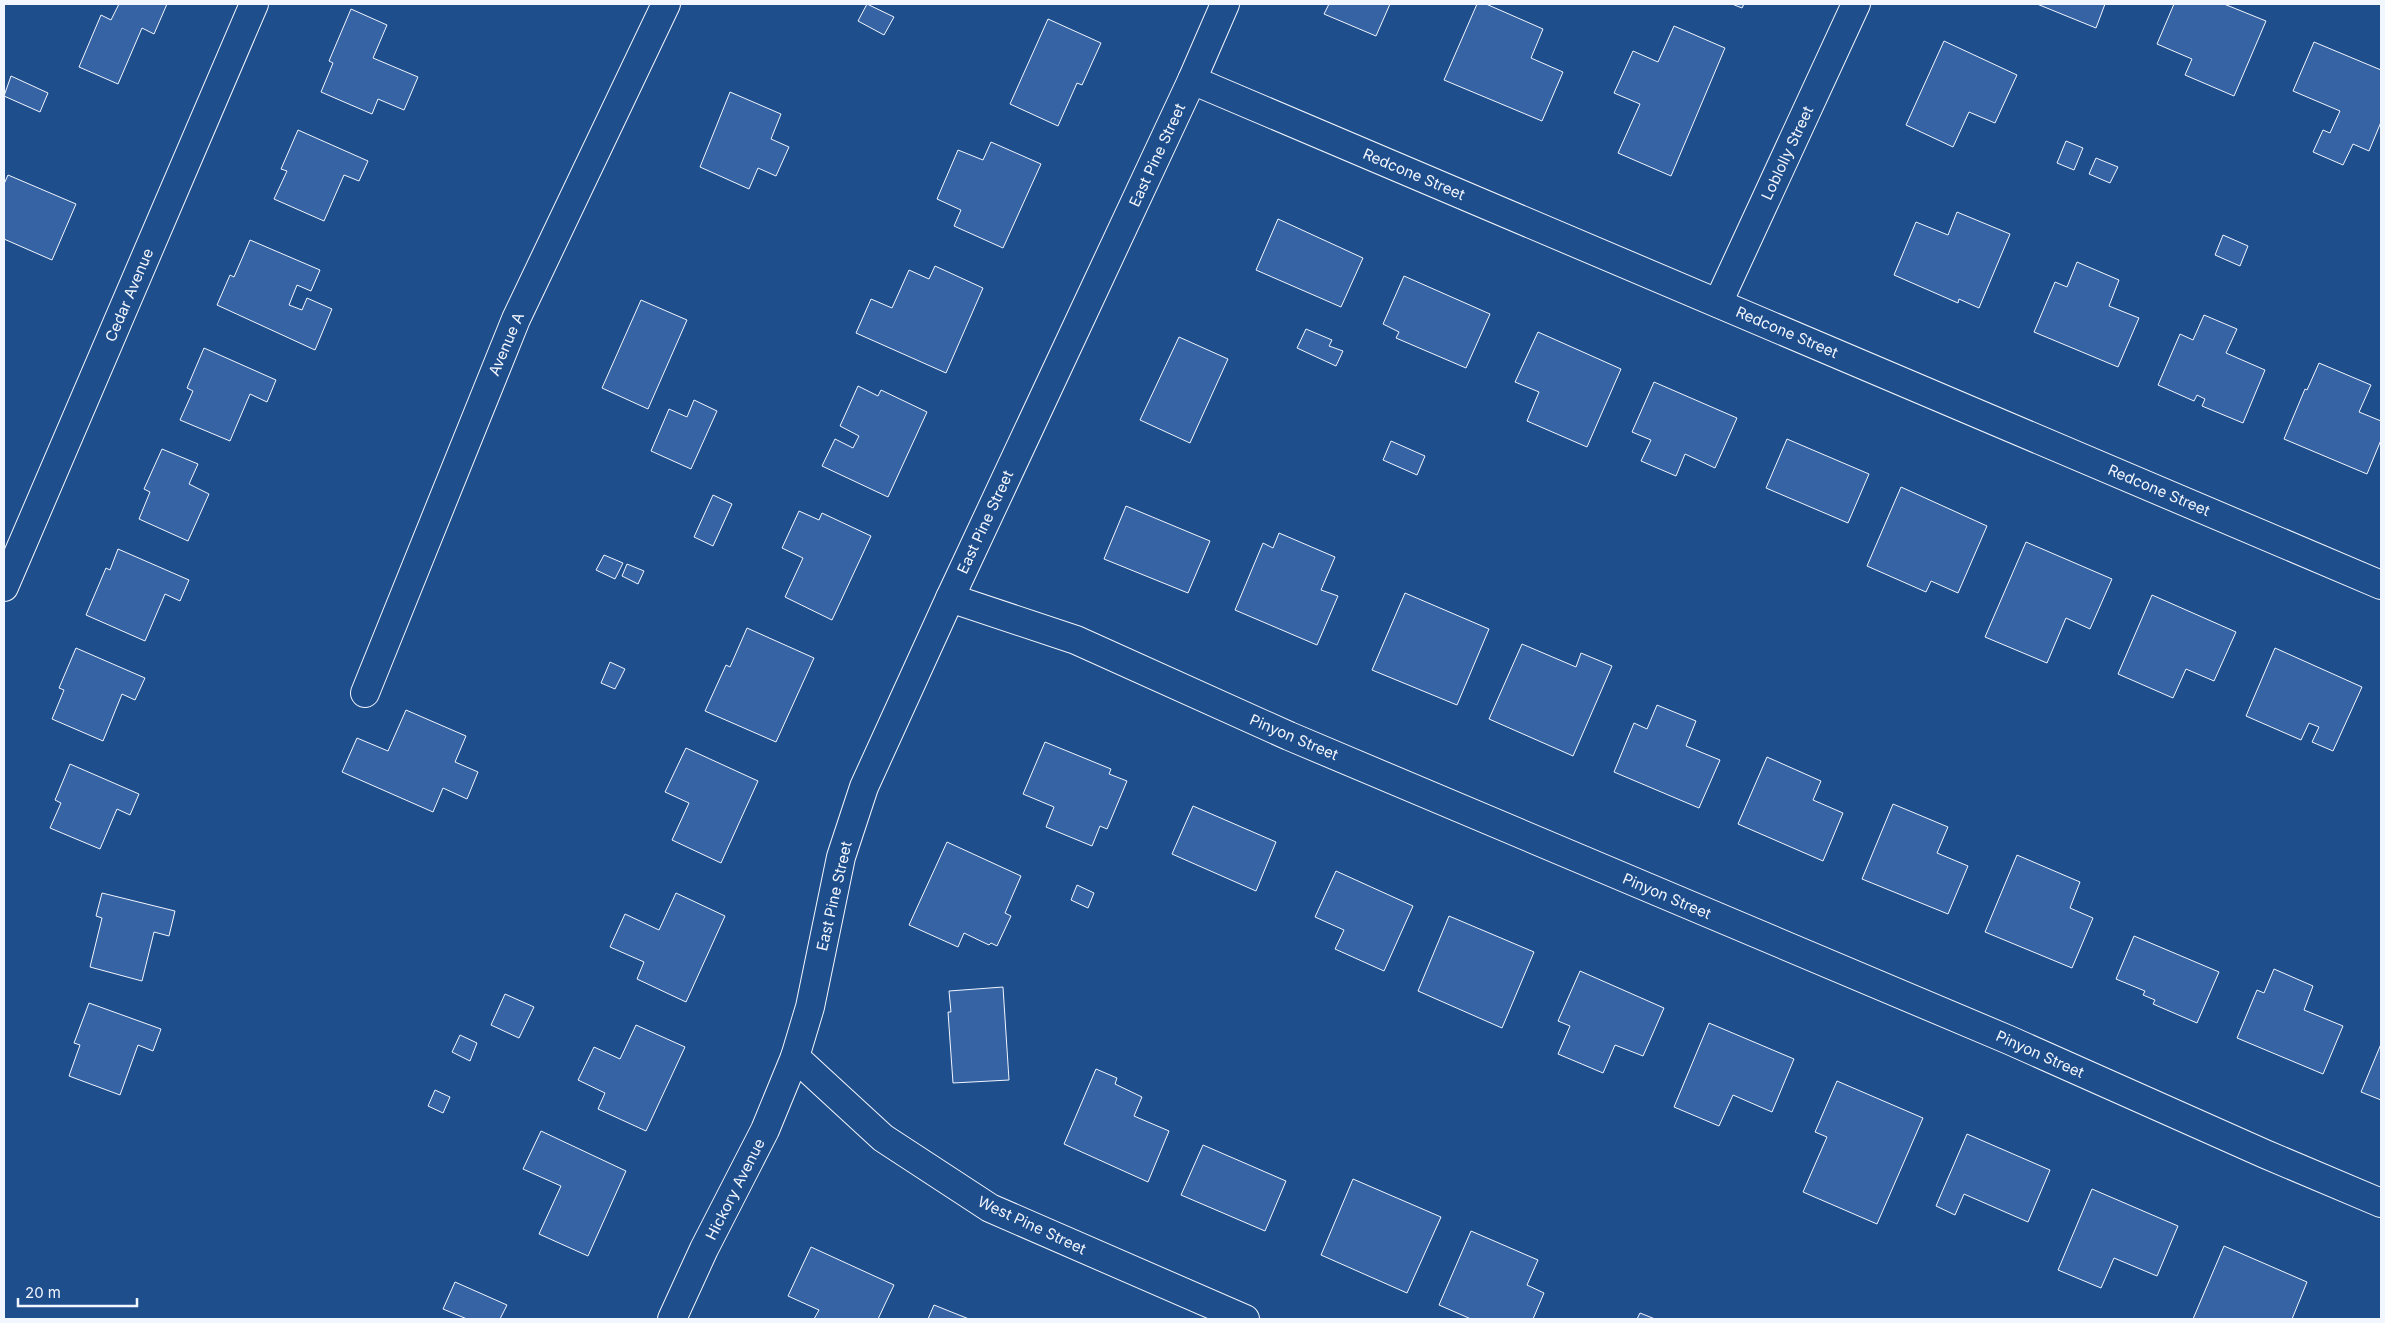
<svg xmlns="http://www.w3.org/2000/svg" width="2385" height="1323" font-family="Inter,sans-serif">
  <rect width="100%" height="100%" fill="#1f4e8c"/>
  <g fill="#3563a3" stroke="#f2f6ff">
    <path d="M119,4H167L154,34L142,28L118,84L79,67L101,15L111,20Z"/>
    <path d="M867,4L894,17L884,35L858,21Z"/>
    <path d="M1329,4H1390L1376,36L1324,14Z"/>
    <path d="M1477,4H1486L1543,29L1531,58L1563,72L1542,121L1444,80Z"/>
    <path d="M1732,4H1744L1742,8Z"/>
    <path d="M2037,4H2105L2096,28Z"/>
    <path d="M2174,4H2224L2266,21L2234,96L2185,75L2192,59L2157,44Z"/>
    <path d="M351,9L387,25L373,58L418,77L404,110L378,99L372,114L321,92L333,63L329,61Z"/>
    <path d="M1048,19L1101,43L1082,85L1077,83L1058,126L1010,104Z"/>
    <path d="M1674,26L1725,48L1671,176L1618,153L1640,104L1614,93L1633,51L1658,62Z"/>
    <path d="M1944,41L2017,75L1995,123L1969,112L1953,147L1906,125Z"/>
    <path d="M2314,42L2381,70V122L2369,151L2353,144L2343,165L2313,152L2323,130L2330,133L2340,111L2293,91Z"/>
    <path d="M11,76L48,93L40,112L4,96Z"/>
    <path d="M730,92L781,114L771,139L789,147L776,176L758,168L749,189L700,167Z"/>
    <path d="M298,130L368,161L359,181L344,175L324,221L274,199L287,171L281,169Z"/>
    <path d="M2066,141L2083,148L2074,170L2057,163Z"/>
    <path d="M991,142L1041,164L1003,248L954,226L961,210L937,199L958,150L983,160Z"/>
    <path d="M2096,158L2118,167L2110,183L2089,174Z"/>
    <path d="M8,175L76,204L52,260L4,239V184Z"/>
    <path d="M1957,212L2010,234L1979,308L1959,299L1958,303L1894,275L1916,222L1948,235Z"/>
    <path d="M1278,219L1363,258L1341,307L1256,270Z"/>
    <path d="M2223,235L2248,246L2240,266L2215,255Z"/>
    <path d="M250,240L320,270L311,291L297,285L289,305L302,310L307,298L332,309L315,350L217,305L230,275L234,277Z"/>
    <path d="M2077,262L2119,280L2109,306L2139,318L2118,367L2034,332L2055,282L2067,287Z"/>
    <path d="M935,266L983,288L946,373L856,333L871,299L892,308L909,270L929,279Z"/>
    <path d="M1404,276L1490,314L1466,368L1396,338L1399,332L1383,324Z"/>
    <path d="M641,300L687,320L648,409L602,388Z"/>
    <path d="M2204,315L2237,329L2226,353L2265,370L2243,423L2202,406L2205,399L2197,395L2194,401L2158,385L2180,334L2193,340Z"/>
    <path d="M1306,329L1332,340L1329,346L1343,351L1336,366L1297,348Z"/>
    <path d="M1538,332L1621,369L1587,447L1527,421L1539,392L1515,382Z"/>
    <path d="M1179,337L1228,359L1190,443L1140,420Z"/>
    <path d="M204,348L276,380L267,402L250,394L230,441L180,420L193,391L187,388Z"/>
    <path d="M2319,363L2371,385L2359,412L2381,421V440L2367,474L2284,439L2305,389L2307,390Z"/>
    <path d="M1654,382L1737,418L1715,468L1685,454L1676,476L1641,461L1651,440L1632,432Z"/>
    <path d="M858,386L878,396L881,390L927,412L888,497L822,466L835,439L853,448L859,436L840,426Z"/>
    <path d="M694,400L717,411L691,469L651,451L669,409L687,417Z"/>
    <path d="M1787,439L1869,474L1848,523L1766,488Z"/>
    <path d="M1391,441L1425,456L1417,475L1383,460Z"/>
    <path d="M162,449L198,464L189,484L209,494L188,541L139,519L150,492L144,489Z"/>
    <path d="M1901,487L1987,526L1958,593L1931,581L1926,592L1867,566Z"/>
    <path d="M713,495L732,504L713,546L694,537Z"/>
    <path d="M1126,506L1210,541L1188,593L1104,559Z"/>
    <path d="M799,511L819,520L822,513L871,536L832,620L785,597L803,558L782,548Z"/>
    <path d="M1279,533L1335,557L1321,590L1338,596L1317,645L1235,610L1263,543L1273,548Z"/>
    <path d="M2026,542L2112,579L2090,629L2066,618L2047,663L1985,637Z"/>
    <path d="M118,549L189,580L180,601L165,594L145,641L86,615L106,568L110,570Z"/>
    <path d="M604,555L623,563L615,579L596,570Z"/>
    <path d="M627,564L644,571L638,584L622,576Z"/>
    <path d="M1405,593L1489,629L1457,705L1372,670Z"/>
    <path d="M2152,595L2236,632L2214,681L2186,669L2173,698L2118,674Z"/>
    <path d="M747,628L814,658L776,742L705,711L726,665L730,667Z"/>
    <path d="M1522,644L1576,667L1581,653L1612,666L1573,756L1489,719Z"/>
    <path d="M76,648L145,678L135,700L122,694L103,741L52,719L64,690L59,688Z"/>
    <path d="M2275,648L2362,687L2333,751L2312,742L2319,727L2309,723L2301,740L2246,716Z"/>
    <path d="M610,662L625,669L615,689L601,683Z"/>
    <path d="M1657,705L1696,721L1686,746L1720,760L1699,808L1614,772L1634,723L1647,729Z"/>
    <path d="M406,710L466,736L455,762L478,772L467,799L443,788L433,812L342,772L357,738L388,751Z"/>
    <path d="M1045,742L1111,769L1109,774L1127,781L1107,829L1100,826L1092,846L1046,827L1054,807L1023,794Z"/>
    <path d="M686,748L758,781L721,863L672,840L689,803L665,792Z"/>
    <path d="M1767,757L1821,781L1813,800L1843,813L1823,861L1738,824Z"/>
    <path d="M70,764L139,794L130,815L117,809L100,849L50,828L61,803L55,800Z"/>
    <path d="M1893,804L1948,827L1937,853L1968,866L1948,914L1862,879Z"/>
    <path d="M1193,806L1276,842L1256,891L1172,854Z"/>
    <path d="M947,842L1021,876L1005,913L1011,916L997,946L991,943L989,945L964,933L958,947L909,925Z"/>
    <path d="M2017,855L2080,882L2070,908L2093,918L2072,968L1985,932Z"/>
    <path d="M1336,871L1413,906L1384,971L1335,949L1344,930L1315,917Z"/>
    <path d="M1077,885L1094,893L1088,908L1071,900Z"/>
    <path d="M102,893L175,911L169,936L154,932L142,981L90,967L102,918L96,916Z"/>
    <path d="M676,893L725,916L686,1002L637,979L644,962L610,947L625,914L659,930Z"/>
    <path d="M1449,916L1534,952L1502,1028L1418,991Z"/>
    <path d="M2134,936L2219,972L2197,1023L2153,1004L2155,1000L2143,995L2145,991L2116,979Z"/>
    <path d="M2274,969L2313,986L2304,1010L2343,1026L2323,1074L2237,1038L2257,990L2264,993Z"/>
    <path d="M1580,971L1664,1008L1643,1056L1615,1045L1603,1073L1558,1054L1570,1026L1558,1021Z"/>
    <path d="M1003,987L1009,1080L953,1083L948,1012H951L949,991Z"/>
    <path d="M505,994L534,1007L519,1038L491,1025Z"/>
    <path d="M89,1003L161,1029L153,1051L138,1045L120,1095L69,1076L80,1045L74,1043Z"/>
    <path d="M1709,1023L1794,1059L1772,1112L1733,1095L1719,1126L1674,1107Z"/>
    <path d="M636,1025L685,1047L646,1131L598,1109L605,1093L578,1080L594,1047L620,1059Z"/>
    <path d="M460,1035L477,1043L470,1061L452,1052Z"/>
    <path d="M2381,1044V1100L2361,1092Z"/>
    <path d="M1096,1069L1117,1078L1115,1084L1142,1097L1134,1116L1169,1131L1148,1182L1064,1144Z"/>
    <path d="M1837,1081L1923,1118L1877,1224L1803,1192L1827,1137L1815,1132Z"/>
    <path d="M435,1090L450,1097L443,1113L428,1106Z"/>
    <path d="M541,1131L626,1171L588,1256L539,1234L561,1186L523,1169Z"/>
    <path d="M1967,1134L2050,1170L2028,1222L1964,1194L1955,1215L1936,1206Z"/>
    <path d="M1203,1145L1286,1181L1265,1231L1181,1195Z"/>
    <path d="M1353,1179L1441,1217L1407,1293L1321,1255Z"/>
    <path d="M2092,1189L2178,1226L2157,1276L2114,1258L2101,1288L2058,1270Z"/>
    <path d="M1471,1231L1538,1260L1527,1285L1544,1293L1533,1319H1471L1439,1305Z"/>
    <path d="M2224,1246L2307,1282L2292,1319H2193Z"/>
    <path d="M811,1247L894,1285L878,1319H814L819,1310L788,1296Z"/>
    <path d="M455,1282L507,1305L500,1319H467L443,1309Z"/>
    <path d="M934,1305L969,1319H928Z"/>
    <path d="M1640,1313L1655,1319H1637Z"/>
  </g>
  <g fill="none" stroke-linecap="round" stroke-linejoin="round">
    <g stroke="#f2f6ff" stroke-width="30">
      <g id="street">
        <path d="M1192,80L2381,585"/>
        <path d="M1718,303L1856,4"/>
        <path d="M4,587L254,4"/>
        <path d="M950,598L1076,640L1289,736L2009,1040L2265,1154L2381,1203"/>
        <path d="M365,693L516,319L666,4"/>
        <path d="M795,1057L883,1138L990,1208L1245,1319"/>
        <path d="M672,1319L704,1249L765,1130L795,1057L810,1007L841,857L864,787L950,598L1192,80L1225,4"/>
      </g>
    </g>
    <use href="#street" stroke="#1f4e8c" stroke-width="28"/>
  </g>
  <g text-anchor="middle" dominant-baseline="central" stroke-width="4" stroke-linejoin="round" paint-order="stroke">
    <g font-size="15" fill="#f2f6ff" stroke="#1f4e8c">
      <text transform="translate(1787 153) rotate(-65)">Loblolly Street</text>
      <text transform="translate(1157 155) rotate(-65)">East Pine Street</text>
      <text transform="translate(1414 174) rotate(23)">Redcone Street</text>
      <text transform="translate(129 295) rotate(-67)">Cedar Avenue</text>
      <text transform="translate(1787 332) rotate(23)">Redcone Street</text>
      <text transform="translate(506 344) rotate(-67)">Avenue A</text>
      <text transform="translate(2159 490) rotate(23)">Redcone Street</text>
      <text transform="translate(985 522) rotate(-65)">East Pine Street</text>
      <text transform="translate(1294 737) rotate(23)">Pinyon Street</text>
      <text transform="translate(834 896) rotate(-77)">East Pine Street</text>
      <text transform="translate(1667 896) rotate(23)">Pinyon Street</text>
      <text transform="translate(2040 1054) rotate(24)">Pinyon Street</text>
      <text transform="translate(735 1189) rotate(-63)">Hickory Avenue</text>
      <text transform="translate(1032 1225) rotate(25)">West Pine Street</text>
    </g>
  </g>
  <rect width="2385" height="1323" fill="none" stroke="#f2f6ff" stroke-width="10"/>
  <path d="M18 1298v8h119v-8" fill="none" stroke="#f2f6ff" stroke-width="2.5"/>
  <text x="25" y="1298" font-size="15" fill="#f2f6ff" stroke="#1f4e8c" stroke-width="4" paint-order="stroke">20 m</text>
</svg>
